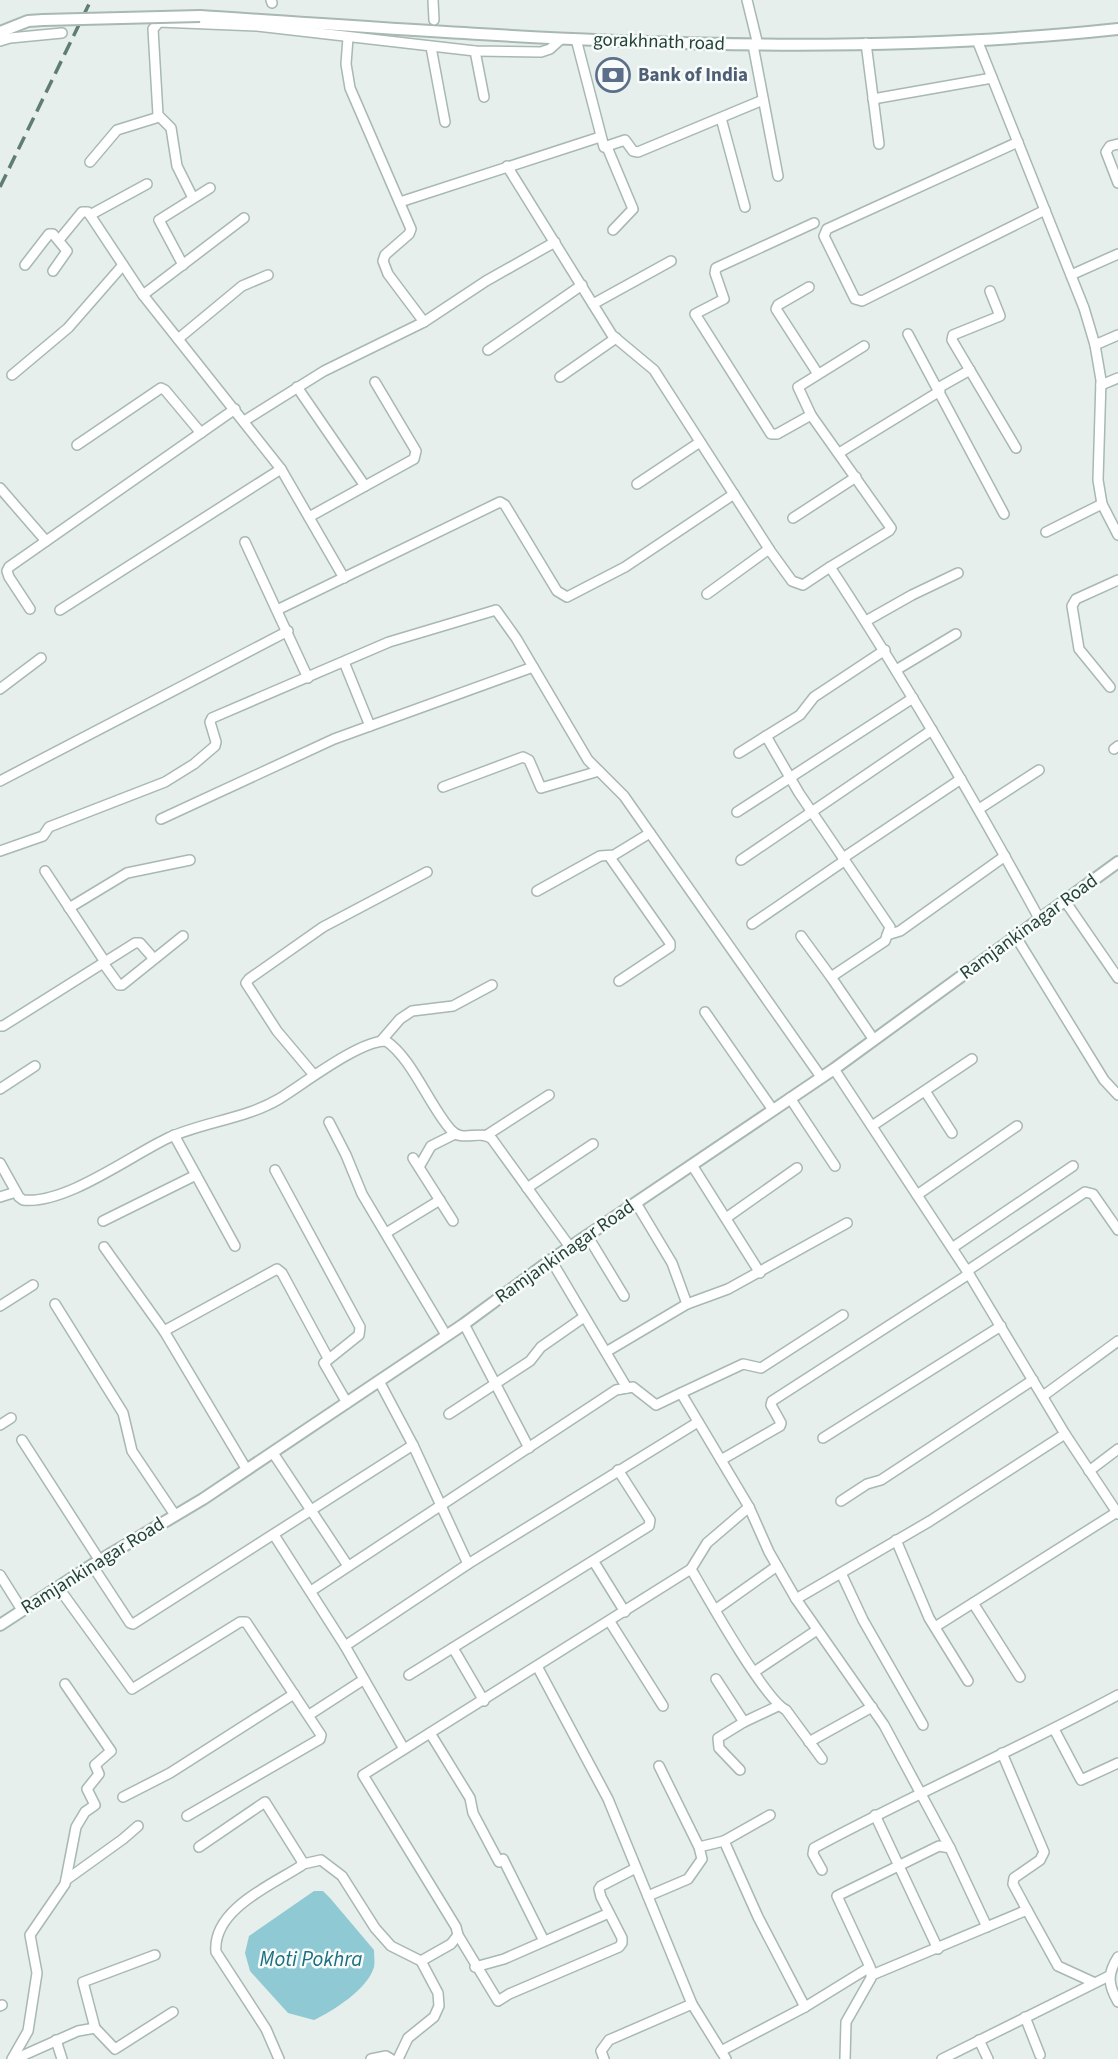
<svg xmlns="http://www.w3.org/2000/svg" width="1118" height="2059" font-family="'Source Sans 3',sans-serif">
  <rect width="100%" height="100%" fill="#e6efeb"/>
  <path fill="#8ec9d4" d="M314,1891H323L330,1898L374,1950C374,1955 375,1962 374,1967C368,1989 333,2011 314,2020L288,2013L250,1971L245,1953L249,1936Z"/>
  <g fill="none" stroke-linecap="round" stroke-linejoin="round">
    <g stroke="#a8b8b2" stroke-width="12">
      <g id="minor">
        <path d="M271,0L272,3"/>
        <path d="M433,0L434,20"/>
        <path d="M747,0L758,45"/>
        <path d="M348,38L346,64L350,88L411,229L409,234L385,255L383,261L388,274L424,322"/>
        <path d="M576,39L604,147L625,140L633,151L638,152L763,100"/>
        <path d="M977,40L1084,308L1095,345L1101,380L1098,480L1102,504L1118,535"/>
        <path d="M0,41L10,38L62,33"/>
        <path d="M866,43L879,144"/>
        <path d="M753,45L778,176"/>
        <path d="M431,47L445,122"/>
        <path d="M475,51L484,97"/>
        <path d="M873,99L992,78"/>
        <path d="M721,118L745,207"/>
        <path d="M1018,142L827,229L824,236L855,299L862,301L1045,210"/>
        <path d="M1118,144L1110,146L1106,152L1118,183"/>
        <path d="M607,147L633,209L613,230"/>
        <path d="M90,162L117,130L159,117"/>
        <path d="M507,166L612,335L654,370L771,552L792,581L803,585L830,567C905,681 974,799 1040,920"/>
        <path d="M193,198L177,166L171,128L158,115L153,29L159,22L257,26L475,51L541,52L550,49L561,39"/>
        <path d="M400,202L600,137"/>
        <path d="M90,215L147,184"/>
        <path d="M59,240L82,212H88L143,295L281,469L344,578"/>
        <path d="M25,265L49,234H53L67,251L53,271"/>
        <path d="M183,265L159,220L210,188"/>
        <path d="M1071,275L1118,254"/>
        <path d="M809,287L778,305L776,309L818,374"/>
        <path d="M990,291L1000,316L953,335L952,340L1016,448"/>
        <path d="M143,295L244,218"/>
        <path d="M593,304L671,261"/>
        <path d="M908,334L1004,514"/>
        <path d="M178,339L242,286L268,275"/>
        <path d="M1095,345L1118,335"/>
        <path d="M488,350L582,285"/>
        <path d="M12,375L68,328L123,265"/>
        <path d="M560,377L616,338"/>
        <path d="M1101,385L1118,378"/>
        <path d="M297,387L365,486"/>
        <path d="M938,388L970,370"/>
        <path d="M811,415L777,434H771L695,314L724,299L715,273L716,268L814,223"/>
        <path d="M244,421L324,371L424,322L486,281L555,242"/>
        <path d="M77,445L161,388L165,390L201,433"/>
        <path d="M839,453L940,391"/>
        <path d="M637,484L700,442"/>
        <path d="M0,488L46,541"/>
        <path d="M309,517L414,459L416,451L375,382"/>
        <path d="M793,518L856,477"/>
        <path d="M1046,532L1102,504"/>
        <path d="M245,542L308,678"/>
        <path d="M830,567L889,531L891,528L811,415L798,387L864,346"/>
        <path d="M707,594L769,549"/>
        <path d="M30,609L9,577L7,571L9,567L235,409"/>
        <path d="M60,610L281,469"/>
        <path d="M277,610L500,502L505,505L557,591L567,597L625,567L734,494"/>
        <path d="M866,621L912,595L958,573"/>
        <path d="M344,662L370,726"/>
        <path d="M896,670L956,634"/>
        <path d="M1110,687L1079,649L1072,606L1076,599L1118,580"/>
        <path d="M0,689L41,658"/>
        <path d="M766,736L799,793L890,927L885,941L831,977L874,1040"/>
        <path d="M1114,749L1118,746"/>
        <path d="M739,753L800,715L814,697L885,650"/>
        <path d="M0,781L288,631"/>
        <path d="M443,787L523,757L529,760L541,788L599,771"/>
        <path d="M979,809L1039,770"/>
        <path d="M737,812L913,698"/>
        <path d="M161,819L334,739L533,667"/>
        <path d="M0,851L43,836L49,827L165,782L194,764L215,746L216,742L210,722L212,718L389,642L496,610L516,638L588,760L624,796L821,1077"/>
        <path d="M609,856L670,943V947L619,981"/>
        <path d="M843,858L961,779"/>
        <path d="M741,860L932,730"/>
        <path d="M45,871L105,962"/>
        <path d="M537,891L600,856L614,855L650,833"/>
        <path d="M1065,901L1118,978"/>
        <path d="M69,908L127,873L190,860"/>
        <path d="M752,924L844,861"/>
        <path d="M887,935L900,931L1005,856"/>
        <path d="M801,936L831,977"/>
        <path d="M1016,937L1104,1080L1118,1095"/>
        <path d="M103,963L119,985H122L183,936"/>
        <path d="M705,1012L773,1110"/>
        <path d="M0,1026H3L135,943H140L154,959"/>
        <path d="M381,1041L400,1019L412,1011L453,1006L492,985"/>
        <path d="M834,1069L969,1274L1065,1434L1118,1514"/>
        <path d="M314,1075L277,1031L246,983L249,979L323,927L427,872"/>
        <path d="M0,1089L35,1066"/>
        <path d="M925,1091L952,1133"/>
        <path d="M790,1098L835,1166"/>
        <path d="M329,1122L346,1155L362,1194L446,1335"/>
        <path d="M872,1126L972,1059"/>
        <path d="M174,1135L235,1246"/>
        <path d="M487,1135L549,1095"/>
        <path d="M413,1158L453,1221"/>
        <path d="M0,1163L19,1197L23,1200C65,1205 130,1156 168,1138C203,1122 245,1119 279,1099C302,1085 360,1040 386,1041C412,1058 430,1107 451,1130C462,1143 479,1129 492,1139L570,1247"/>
        <path d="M692,1165L760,1273"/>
        <path d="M419,1167L431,1146L455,1134"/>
        <path d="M275,1170L360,1327L359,1335L324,1363L347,1403"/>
        <path d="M527,1188L593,1144"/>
        <path d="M917,1195L1017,1126"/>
        <path d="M0,1197L16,1192"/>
        <path d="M636,1203L672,1263L687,1304"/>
        <path d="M726,1218L797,1168"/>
        <path d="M103,1221L196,1175"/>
        <path d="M386,1233L440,1200"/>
        <path d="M587,1235L624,1296"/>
        <path d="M104,1247L164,1331L247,1470"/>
        <path d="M952,1248L1073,1166"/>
        <path d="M551,1260L627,1388"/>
        <path d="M967,1271L1085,1192L1093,1194L1118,1230"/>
        <path d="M55,1304L123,1413L132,1451L175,1515"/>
        <path d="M0,1306L33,1285"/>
        <path d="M464,1324L529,1448"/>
        <path d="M164,1331L277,1269L282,1273L328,1358"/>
        <path d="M606,1352L687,1304L728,1289L847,1223"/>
        <path d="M379,1381L413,1445L468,1564"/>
        <path d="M1043,1396L1118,1341"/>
        <path d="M449,1414L530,1361L541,1347L584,1317"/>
        <path d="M0,1425L11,1418"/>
        <path d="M823,1438L1001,1326"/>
        <path d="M22,1440L100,1561"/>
        <path d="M273,1453L348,1566"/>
        <path d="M721,1460L780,1426L781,1423L771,1405L772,1401L969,1274"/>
        <path d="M1089,1471L1118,1449"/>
        <path d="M841,1501L867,1484L881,1480L1033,1380"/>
        <path d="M749,1507L769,1552L796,1599L884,1725L950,1848"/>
        <path d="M274,1535L345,1646L404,1749"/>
        <path d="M896,1540L929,1618L968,1681"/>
        <path d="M594,1562L625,1612"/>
        <path d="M92,1565L130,1623L133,1624L413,1445"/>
        <path d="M691,1569C706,1595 765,1700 786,1710L822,1759"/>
        <path d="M841,1573L863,1620L923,1725"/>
        <path d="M0,1575L22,1610"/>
        <path d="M58,1587L132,1689L240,1622H246L321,1735L320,1739L187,1816"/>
        <path d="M311,1591L616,1390L633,1387L656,1405L681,1393"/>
        <path d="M796,1599L930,1521L1065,1434"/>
        <path d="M715,1610L777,1566"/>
        <path d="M610,1622L663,1706"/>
        <path d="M935,1627L973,1603"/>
        <path d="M345,1646L468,1564L698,1422"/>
        <path d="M453,1648L484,1701"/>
        <path d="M538,1668L608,1799L692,2004L726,2059"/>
        <path d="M754,1672L817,1630"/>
        <path d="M409,1675L649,1526L650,1520L618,1470"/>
        <path d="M1020,1677L973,1603L1117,1512"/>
        <path d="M716,1679L744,1722"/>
        <path d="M309,1715L363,1680"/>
        <path d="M1054,1729L1081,1780L1118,1763"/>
        <path d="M430,1733L470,1798L473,1813L499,1862"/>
        <path d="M809,1742L872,1707"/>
        <path d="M1002,1753L1044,1852L1040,1860L1014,1878L1013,1884L1027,1910"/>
        <path d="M740,1770L719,1748L718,1738L744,1722L778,1706"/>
        <path d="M123,1797L170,1773L294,1694"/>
        <path d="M770,1815L724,1841L758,1917L805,2007L870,1967L837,1896L939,1846L950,1848L987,1927"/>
        <path d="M875,1815L938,1949"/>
        <path d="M199,1847L265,1802L302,1861L301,1866C271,1885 212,1910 216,1952L266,2029L279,2059"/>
        <path d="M699,1847L724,1841"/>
        <path d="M503,1859L544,1941"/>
        <path d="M303,1864L321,1860L342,1876L375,1928L391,1946L421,1961"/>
        <path d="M822,1870L813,1854L814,1848C914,1794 1018,1749 1118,1695"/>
        <path d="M66,1880L123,1839L138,1826"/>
        <path d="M648,1896L688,1879L702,1859L699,1847L659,1766"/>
        <path d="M458,1935L498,2001L509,1994L619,1947L622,1943V1938L601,1897L599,1889L601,1886L636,1868"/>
        <path d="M1118,1957C1107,1974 1108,1985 1118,2002"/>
        <path d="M475,1967L504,1959L609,1913"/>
        <path d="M872,1975L1027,1910L1058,1966L1093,1982"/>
        <path d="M0,2006L2,2005"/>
        <path d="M1025,2017L1040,2055"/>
        <path d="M95,2028L83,1982L155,1955"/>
        <path d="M56,2040L62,2059"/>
        <path d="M979,2040L988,2059"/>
        <path d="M721,2051L805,2007"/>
        <path d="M12,2059L28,2031L37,1973L30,1935L65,1884L76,1827L85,1812L95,1805L87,1789L99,1774L95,1765L111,1751L65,1684"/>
        <path d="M15,2059L78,2031L95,2028L115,2049L173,2012"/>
        <path d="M371,2059L386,2056L391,2059"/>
        <path d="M398,2059L408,2038L434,2017L439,2006L438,1993L421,1961L451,1944L458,1935L456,1927L363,1775L691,1569L707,1543L749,1507L681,1393L743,1364L761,1368L843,1315"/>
        <path d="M604,2059L601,2051L609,2040L692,2004"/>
        <path d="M845,2059L846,2022L871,1978V1970"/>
        <path d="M942,2059L1109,1976"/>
      </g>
    </g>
    <g stroke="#a8b8b2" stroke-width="14">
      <g id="tertiary">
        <path d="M200,16C506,36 813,62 1118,29"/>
        <path d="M0,32L28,21L43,20"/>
        <path d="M0,1625L92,1565L203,1499L379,1381L464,1324L551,1260L834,1069L1118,862"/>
      </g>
    </g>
    <use href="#minor" stroke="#fff" stroke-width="9"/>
    <use href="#tertiary" stroke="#fff" stroke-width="10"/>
    <path stroke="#5f7d75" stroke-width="3.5" stroke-dasharray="14 7" stroke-linecap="butt" d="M0,187L91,0"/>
    <g stroke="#a8b8b2" stroke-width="14" stroke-linecap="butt">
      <path id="tertiary-bridge" d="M43,20L200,16"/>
    </g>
    <use href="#tertiary-bridge" stroke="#fff" stroke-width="10"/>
  </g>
  <defs>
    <g id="bank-ring" transform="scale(1.75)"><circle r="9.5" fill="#f7fbf9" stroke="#5c6f8a" stroke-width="1.5"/><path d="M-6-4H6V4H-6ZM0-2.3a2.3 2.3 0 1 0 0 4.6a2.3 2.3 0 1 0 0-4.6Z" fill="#5c6f8a"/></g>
  </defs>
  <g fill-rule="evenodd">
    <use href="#bank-ring" x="613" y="75"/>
  </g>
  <g text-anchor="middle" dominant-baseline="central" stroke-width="5" stroke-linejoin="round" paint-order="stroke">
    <g font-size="19" fill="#24423a" stroke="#f7fbf9">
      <text transform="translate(659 42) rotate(2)">gorakhnath road</text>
      <text transform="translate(1029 927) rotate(-36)">Ramjankinagar Road</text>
      <text transform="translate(565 1252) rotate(-35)">Ramjankinagar Road</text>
      <text transform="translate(93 1566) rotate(-32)">Ramjankinagar Road</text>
    </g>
    <g font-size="19" font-weight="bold" fill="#4e5e75" stroke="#f7fbf9" text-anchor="start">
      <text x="638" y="75">Bank of India</text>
    </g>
    <g font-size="21" font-style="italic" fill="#1c6f80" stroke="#f7fbf9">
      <text x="311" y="1959">Moti Pokhra</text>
    </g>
  </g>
</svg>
